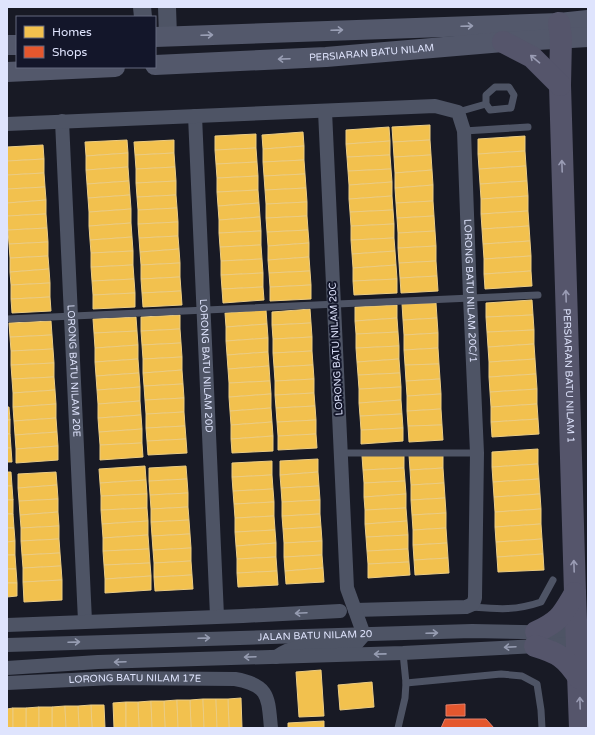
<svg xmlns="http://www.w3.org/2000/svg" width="595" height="735" font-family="'Varela Round',sans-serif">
  <rect width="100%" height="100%" fill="#181a25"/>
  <g fill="#f2c14e" stroke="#eccc82">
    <path d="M430,125V140L393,142L392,127Z"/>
    <path d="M389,127L390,141L346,144V130Z"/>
    <path d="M303,132L304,146L263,149L262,135Z"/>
    <path d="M256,134V148L215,150V136Z"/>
    <path d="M525,136V151L478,154V139Z"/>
    <path d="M127,140L128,153L86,156L85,142Z"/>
    <path d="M174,140V153L135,155L134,142Z"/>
    <path d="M430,140L431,155L394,157L393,142Z"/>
    <path d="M390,141V155L347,157L346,144Z"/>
    <path d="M43,145L44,159L7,161V147Z"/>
    <path d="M304,146V160L263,162V149Z"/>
    <path d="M256,148L257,162L216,164L215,150Z"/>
    <path d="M525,151L526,166L479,169L478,154Z"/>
    <path d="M128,153V167L86,170V156Z"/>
    <path d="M174,153L175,167L136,169L135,155Z"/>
    <path d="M390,155L391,169L348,171L347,157Z"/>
    <path d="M431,155L432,170L395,173L394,157Z"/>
    <path d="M44,159V173L7,175V161Z"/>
    <path d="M304,160L305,174L264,176L263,162Z"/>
    <path d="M257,162L258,176L217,178L216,164Z"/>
    <path d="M526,166L527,181L480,184L479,169Z"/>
    <path d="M128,167L129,181L87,184L86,170Z"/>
    <path d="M175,167L176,181L136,183V169Z"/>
    <path d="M391,169L392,182L349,185L348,171Z"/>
    <path d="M432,170L433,185L395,188V173Z"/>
    <path d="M44,173L45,187L7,189V175Z"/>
    <path d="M305,174L306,188L265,190L264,176Z"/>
    <path d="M258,176V190L217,192V178Z"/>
    <path d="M129,181L130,195L88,198L87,184Z"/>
    <path d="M176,181V195L137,197L136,183Z"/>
    <path d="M527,181L528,196L481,199L480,184Z"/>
    <path d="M392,182V196L349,199V185Z"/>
    <path d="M433,185V201L396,203L395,188Z"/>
    <path d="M45,187L46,200L7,203V189Z"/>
    <path d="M306,188L307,202L266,204L265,190Z"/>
    <path d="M258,190L259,203L218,206L217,192Z"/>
    <path d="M130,195L131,209L89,212L88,198Z"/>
    <path d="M176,195L177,208L138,210L137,197Z"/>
    <path d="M392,196L393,210L350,212L349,199Z"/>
    <path d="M528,196V211L481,214V199Z"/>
    <path d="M46,200V214L7,216V203Z"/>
    <path d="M433,201L434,216L397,218L396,203Z"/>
    <path d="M307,202V216L266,218V204Z"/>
    <path d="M259,203L260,217L219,220L218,206Z"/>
    <path d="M177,208L178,222L138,224V210Z"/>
    <path d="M131,209V223L89,226V212Z"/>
    <path d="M393,210L394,224L351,226L350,212Z"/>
    <path d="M528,211L529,226L482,229L481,214Z"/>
    <path d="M46,214L47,228L8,230L7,216Z"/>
    <path d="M307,216L308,230L267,232L266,218Z"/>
    <path d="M434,216L435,231L398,233L397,218Z"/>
    <path d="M260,217L261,231L219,233V220Z"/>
    <path d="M178,222V236L139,238L138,224Z"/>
    <path d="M131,223L132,237L90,240L89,226Z"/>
    <path d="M394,224V238L351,240V226Z"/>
    <path d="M529,226L530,241L483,244L482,229Z"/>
    <path d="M47,228L48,242L9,244L8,230Z"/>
    <path d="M308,230L309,243L268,246L267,232Z"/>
    <path d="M261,231V245L220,247L219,233Z"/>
    <path d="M435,231L436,246L398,248V233Z"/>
    <path d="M178,236L179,249L140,252L139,238Z"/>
    <path d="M132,237L133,251L91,253L90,240Z"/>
    <path d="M394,238L395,251L352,254L351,240Z"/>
    <path d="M530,241L531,256L484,259L483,244Z"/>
    <path d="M48,242V256L10,258L9,244Z"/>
    <path d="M309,243V257L268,260V246Z"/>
    <path d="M261,245L262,259L221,261L220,247Z"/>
    <path d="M436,246V261L399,263L398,248Z"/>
    <path d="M179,249L180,263L141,265L140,252Z"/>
    <path d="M133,251V265L91,267V253Z"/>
    <path d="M395,251L396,265L353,268L352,254Z"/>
    <path d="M48,256L49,269L10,272V258Z"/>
    <path d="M531,256V271L484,274V259Z"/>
    <path d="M309,257L310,271L269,273L268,260Z"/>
    <path d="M262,259L263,273L221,275V261Z"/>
    <path d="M436,261L437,276L400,278L399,263Z"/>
    <path d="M180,263V277L141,279V265Z"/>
    <path d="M133,265L134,279L92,281L91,267Z"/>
    <path d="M396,265L397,279L353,281V268Z"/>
    <path d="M49,269L50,283L11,285L10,272Z"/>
    <path d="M310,271L311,285L270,287L269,273Z"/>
    <path d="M531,271L532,286L485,289L484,274Z"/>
    <path d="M263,273V287L222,289L221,275Z"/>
    <path d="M437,276L438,291L401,293L400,278Z"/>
    <path d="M180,277L181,291L142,293L141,279Z"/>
    <path d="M134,279L135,293L93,295L92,281Z"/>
    <path d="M397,279V293L354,295L353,281Z"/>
    <path d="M50,283V297L11,299V285Z"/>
    <path d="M311,285V299L270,301V287Z"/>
    <path d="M263,287L264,300L223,303L222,289Z"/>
    <path d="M181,291L182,305L143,307L142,293Z"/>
    <path d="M135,293V307L93,309V295Z"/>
    <path d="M50,297L51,311L12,313L11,299Z"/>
    <path d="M532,300L533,315L486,317V303Z"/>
    <path d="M436,303L437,318L403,320L402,304Z"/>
    <path d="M397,305V318L355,321V307Z"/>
    <path d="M310,309L311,323L272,325V312Z"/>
    <path d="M266,310L267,324L226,327L225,313Z"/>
    <path d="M180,315V329L141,331V317Z"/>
    <path d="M533,315L534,330L487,332L486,317Z"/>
    <path d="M136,317L137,331L94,333L93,319Z"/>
    <path d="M397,318L398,332L356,334L355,321Z"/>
    <path d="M437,318L438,333L404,335L403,320Z"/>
    <path d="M51,321L52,335L10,337L9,323Z"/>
    <path d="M311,323L312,337L273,339L272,325Z"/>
    <path d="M267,324L268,338L226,341V327Z"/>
    <path d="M180,329L181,343L142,345L141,331Z"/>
    <path d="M534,330V344L488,347L487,332Z"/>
    <path d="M137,331L138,345L95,348L94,333Z"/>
    <path d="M398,332L399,346L356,348V334Z"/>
    <path d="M438,333V348L404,350V335Z"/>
    <path d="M52,335L53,349L11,351L10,337Z"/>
    <path d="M312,337V351L273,353V339Z"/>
    <path d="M268,338V352L227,355L226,341Z"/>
    <path d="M181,343L182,357L143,359L142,345Z"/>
    <path d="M534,344L535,359L489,362L488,347Z"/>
    <path d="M138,345V359L95,362V348Z"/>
    <path d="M399,346V359L357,362L356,348Z"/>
    <path d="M438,348L439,364L405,365L404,350Z"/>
    <path d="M53,349L54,363L11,365V351Z"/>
    <path d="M312,351L313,365L274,367L273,353Z"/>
    <path d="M268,352L269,366L228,369L227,355Z"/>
    <path d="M182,357V370L143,373V359Z"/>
    <path d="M138,359L139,373L96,376L95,362Z"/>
    <path d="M399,359L400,373L358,375L357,362Z"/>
    <path d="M535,359L536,374L489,377V362Z"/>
    <path d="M54,363V377L12,379L11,365Z"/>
    <path d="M439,364L440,379L406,381L405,365Z"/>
    <path d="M313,365L314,379L275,381L274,367Z"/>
    <path d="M269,366L270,381L229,383L228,369Z"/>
    <path d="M182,370L183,384L144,386L143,373Z"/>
    <path d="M139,373L140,387L97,390L96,376Z"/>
    <path d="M400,373L401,387L359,389L358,375Z"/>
    <path d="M536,374L537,389L490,392L489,377Z"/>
    <path d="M54,377L55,390L13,393L12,379Z"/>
    <path d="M314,379V393L275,395V381Z"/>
    <path d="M440,379L441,394L407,396L406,381Z"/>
    <path d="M270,381L271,394L229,397V383Z"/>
    <path d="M183,384L184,398L145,400L144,386Z"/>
    <path d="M140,387V401L98,404L97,390Z"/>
    <path d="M401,387V400L359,403V389Z"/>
    <path d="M537,389V404L491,407L490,392Z"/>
    <path d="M55,390L56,404L13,407V393Z"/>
    <path d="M314,393L315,406L276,408L275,395Z"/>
    <path d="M271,394V408L230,411L229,397Z"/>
    <path d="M441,394V409L407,411V396Z"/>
    <path d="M184,398V412L146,414L145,400Z"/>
    <path d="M401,400L402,414L360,416L359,403Z"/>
    <path d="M140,401L141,415L98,418V404Z"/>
    <path d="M56,404V418L14,421L13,407Z"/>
    <path d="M537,404L538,419L491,422V407Z"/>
    <path d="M315,406L316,420L277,422L276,408Z"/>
    <path d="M7,407H9L10,420H7Z"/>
    <path d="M271,408L272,422L231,425L230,411Z"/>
    <path d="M441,409L442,425L408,426L407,411Z"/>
    <path d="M184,412L185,426L146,428V414Z"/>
    <path d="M402,414L403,428L361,430L360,416Z"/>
    <path d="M141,415L142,429L99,432L98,418Z"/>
    <path d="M56,418L57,432L15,435L14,421Z"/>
    <path d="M538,419L539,434L492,437L491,422Z"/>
    <rect x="7" y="420" width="3" height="14"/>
    <path d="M316,420V434L278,436L277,422Z"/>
    <path d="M272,422L273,436L231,439V425Z"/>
    <path d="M442,425L443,440L409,442L408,426Z"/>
    <path d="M185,426L186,439L147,441L146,428Z"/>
    <path d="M403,428V441L361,444V430Z"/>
    <path d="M142,429V443L100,445L99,432Z"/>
    <path d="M57,432L58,446L16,449L15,435Z"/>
    <path d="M7,434H10L11,448H7Z"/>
    <path d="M316,434L317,448L278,450V436Z"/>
    <path d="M273,436V451L232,453L231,439Z"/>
    <path d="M186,439L187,453L148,455L147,441Z"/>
    <path d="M142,443L143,457L100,460V445Z"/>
    <path d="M58,446V460L16,463V449Z"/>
    <path d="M7,448H11L12,462H7Z"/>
    <path d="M538,449V464L492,467V452Z"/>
    <path d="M443,453V468L410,470L409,455Z"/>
    <path d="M404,454V468L363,470L362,456Z"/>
    <path d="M318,459V472L280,475V461Z"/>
    <path d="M272,461V475L232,477V463Z"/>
    <path d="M538,464L539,479L493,482L492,467Z"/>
    <path d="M145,466L146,480L100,483L99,469Z"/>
    <path d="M186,466L187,479L149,481V468Z"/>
    <path d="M404,468L405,481L364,483L363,470Z"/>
    <path d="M443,468L444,483L411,485L410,470Z"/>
    <path d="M7,472H11L12,486H7Z"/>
    <path d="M56,472L57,485L18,488V474Z"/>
    <path d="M318,472L319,486L281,488L280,475Z"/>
    <path d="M272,475L273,489L233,491L232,477Z"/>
    <path d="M187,479L188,493L150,495L149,481Z"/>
    <path d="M539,479L540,494L494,497L493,482Z"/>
    <path d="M146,480L147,494L101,496L100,483Z"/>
    <path d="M405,481L406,494L364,497V483Z"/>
    <path d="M444,483L445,498L411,500V485Z"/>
    <path d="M57,485L58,499L19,501L18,488Z"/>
    <path d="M7,486H12L13,500H7Z"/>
    <path d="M319,486L320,500L282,502L281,488Z"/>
    <path d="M273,489L274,502L234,504L233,491Z"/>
    <path d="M188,493V507L151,509L150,495Z"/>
    <path d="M147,494V508L101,510V496Z"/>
    <path d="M406,494V508L365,510L364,497Z"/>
    <path d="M540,494L541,509L495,512L494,497Z"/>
    <path d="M445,498L446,513L412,515L411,500Z"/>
    <path d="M58,499V512L20,515L19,501Z"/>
    <rect x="7" y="500" width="6" height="14"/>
    <path d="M320,500V514L282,516V502Z"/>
    <path d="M274,502V516L235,518L234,504Z"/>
    <path d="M188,507L189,520L151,522V509Z"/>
    <path d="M147,508L148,521L102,524L101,510Z"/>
    <path d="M406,508L407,521L365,524V510Z"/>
    <path d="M541,509V524L495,527V512Z"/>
    <path d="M58,512L59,526L21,528L20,515Z"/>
    <path d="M446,513V528L413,530L412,515Z"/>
    <path d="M7,514H13L14,528H7Z"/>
    <path d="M320,514L321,527L283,529L282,516Z"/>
    <path d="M274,516L275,530L235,532V518Z"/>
    <path d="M189,520L190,534L152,536L151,522Z"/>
    <path d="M148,521V535L103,538L102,524Z"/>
    <path d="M407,521L408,535L366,537L365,524Z"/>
    <path d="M541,524L542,539L496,542L495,527Z"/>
    <path d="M59,526V539L21,541V528Z"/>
    <path d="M321,527L322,541L284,543L283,529Z"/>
    <path d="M7,528H14L15,541L7,542Z"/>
    <path d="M446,528L447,543L413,545V530Z"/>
    <path d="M275,530L276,543L236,546L235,532Z"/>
    <path d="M190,534L191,548L153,550L152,536Z"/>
    <path d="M148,535L149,549L103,551V538Z"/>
    <path d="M408,535V549L367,551L366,537Z"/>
    <path d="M59,539L60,553L22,555L21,541Z"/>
    <path d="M542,539L543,554L497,557L496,542Z"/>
    <path d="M15,541V555H7V542Z"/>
    <path d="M322,541V555L284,557V543Z"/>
    <path d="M276,543V557L237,559L236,546Z"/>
    <path d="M447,543L448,558L414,560L413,545Z"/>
    <path d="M191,548V561L154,563L153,550Z"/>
    <path d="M149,549L150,563L104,565L103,551Z"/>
    <path d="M408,549L409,562L368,564L367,551Z"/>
    <path d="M60,553L61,566L23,568L22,555Z"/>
    <path d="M543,554L544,570L498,572L497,557Z"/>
    <path d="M7,555H15L16,569H7Z"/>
    <path d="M322,555L323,568L285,571L284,557Z"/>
    <path d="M276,557L277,571L237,573V559Z"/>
    <path d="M448,558L449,573L415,575L414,560Z"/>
    <path d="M191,561L192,575L154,577V563Z"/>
    <path d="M409,562L410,575L368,578V564Z"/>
    <path d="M150,563L151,576L105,579L104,565Z"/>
    <path d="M61,566L62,580L23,582V568Z"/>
    <path d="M323,568L324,582L286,584L285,571Z"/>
    <path d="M7,569H16L17,583H7Z"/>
    <path d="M277,571L278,585L238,587L237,573Z"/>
    <path d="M192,575L193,589L155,591L154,577Z"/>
    <path d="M151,576V590L105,593V579Z"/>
    <path d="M62,580V600L24,602L23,582Z"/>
    <path d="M7,583H17V596L7,597Z"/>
    <path d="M321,670L324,716L299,717L296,672Z"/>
    <path d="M372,682L374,707L340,710L338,685Z"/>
    <path d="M241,698L242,728H229L228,699Z"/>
    <path d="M203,699L204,728H191L190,700Z"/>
    <path d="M203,699H216L217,728H204Z"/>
    <path d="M216,699H228L229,728H217Z"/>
    <path d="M177,700L178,728H165L164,701Z"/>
    <path d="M177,700H190L191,728H178Z"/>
    <path d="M151,701L152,728H139L138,702Z"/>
    <path d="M151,701H164L165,728H152Z"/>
    <path d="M126,702V728H114L113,703Z"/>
    <path d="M126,702H138L139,728H126Z"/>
    <path d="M91,705H104L105,728H92Z"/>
    <path d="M91,705L92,728H79L78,706Z"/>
    <path d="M65,706L66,728H52V707Z"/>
    <path d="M65,706H78L79,728H66Z"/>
    <path d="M39,707V728H26V708Z"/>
    <rect x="39" y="707" width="13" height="21"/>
    <path d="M13,708V728H7V709Z"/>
    <rect x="13" y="708" width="13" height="20"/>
    <path d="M324,721V728H288V723Z"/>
  </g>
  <g fill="#e4572e" stroke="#e2816c">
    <path d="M465,704V716H446V705Z"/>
    <path d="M445,719H486L494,728H441Z"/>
  </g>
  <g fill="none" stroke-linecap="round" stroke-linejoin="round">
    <g stroke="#4e5465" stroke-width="7">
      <path d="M458,112L486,104V95L495,87H509L514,95L511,108L490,110L486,104"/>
      <path d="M464,131L528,127"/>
      <path d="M7,319L538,295"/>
      <path d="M341,453H477"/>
      <path d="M471,607C497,609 515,611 541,602L553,580"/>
      <path d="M406,683L501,674L522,676L537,684L541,710L542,728"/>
      <path d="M398,728L405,698L406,683L403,653"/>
    </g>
    <g stroke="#4e5465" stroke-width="14">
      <path id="s1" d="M195,116L217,616"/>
      <path id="s2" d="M62,121L85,621"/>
      <path id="s3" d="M7,124L435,106L458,112L464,131L470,297L477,453L475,598L473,604L466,607L355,610"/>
      <path d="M7,625L243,616L340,611"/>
      <path id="s4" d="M7,645L472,631L576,633"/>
      <path d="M276,657C297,641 327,645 353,644L357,643L364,635L347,588L325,111"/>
      <path d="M7,668L98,662L403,653L576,644"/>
      <path id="s5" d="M7,683L114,678L235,679C270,685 268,698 271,728"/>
    </g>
    <g stroke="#4e5465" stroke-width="18">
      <path d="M142,7L143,17"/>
      <path d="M167,7L168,36"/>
    </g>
    <g stroke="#53586b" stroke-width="20">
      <path d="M155,37L559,23L588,20"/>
      <path d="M7,45H17"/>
      <path id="s6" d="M155,65L326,57L503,42L588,37"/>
      <path d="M7,72L115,67"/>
    </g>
    <g stroke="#55556b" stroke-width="22">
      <path id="s7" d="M559,23L561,38L560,85L575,593L580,728"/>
      <path d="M503,42L532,57L560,85"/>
      <path d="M536,632C560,621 562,615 575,593"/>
      <path d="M535,646C558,653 565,657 579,678"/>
    </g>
  </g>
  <defs><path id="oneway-shaft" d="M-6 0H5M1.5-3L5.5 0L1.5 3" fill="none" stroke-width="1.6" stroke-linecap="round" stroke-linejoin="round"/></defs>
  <g stroke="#999eb4">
    <use href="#oneway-shaft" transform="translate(467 26) rotate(-2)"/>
    <use href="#oneway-shaft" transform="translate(337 30) rotate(-2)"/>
    <use href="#oneway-shaft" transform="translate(207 35) rotate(-2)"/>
    <use href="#oneway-shaft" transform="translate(284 59) rotate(178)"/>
  </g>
  <g stroke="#9a9cb4">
    <use href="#oneway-shaft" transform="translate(535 59) rotate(-140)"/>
    <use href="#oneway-shaft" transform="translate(562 166) rotate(-92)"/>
    <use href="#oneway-shaft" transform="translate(566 296) rotate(-92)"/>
    <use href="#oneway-shaft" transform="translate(574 566) rotate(-92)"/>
    <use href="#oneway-shaft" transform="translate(580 703) rotate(-92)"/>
  </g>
  <g stroke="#969cb1">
    <use href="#oneway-shaft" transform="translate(301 613) rotate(177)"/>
    <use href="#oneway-shaft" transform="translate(432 633) rotate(-2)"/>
    <use href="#oneway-shaft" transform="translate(204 638) rotate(-2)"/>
    <use href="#oneway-shaft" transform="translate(74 642) rotate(-2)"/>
    <use href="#oneway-shaft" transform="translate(510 647) rotate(177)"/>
    <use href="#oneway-shaft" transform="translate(380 654) rotate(179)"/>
    <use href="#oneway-shaft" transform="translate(250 657) rotate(178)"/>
    <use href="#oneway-shaft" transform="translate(120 662) rotate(178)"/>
  </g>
  <g text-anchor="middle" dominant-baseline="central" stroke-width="4" stroke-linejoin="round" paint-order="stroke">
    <g font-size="10" fill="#dfe4fd" stroke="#13162a">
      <text stroke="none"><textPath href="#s6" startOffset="217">PERSIARAN BATU NILAM</textPath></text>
      <text stroke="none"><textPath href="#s3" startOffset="632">LORONG BATU NILAM 20C/1</textPath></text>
      <text transform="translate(336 349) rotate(-93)">LORONG BATU NILAM 20C</text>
      <text stroke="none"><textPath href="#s1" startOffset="250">LORONG BATU NILAM 20D</textPath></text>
      <text stroke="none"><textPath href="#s2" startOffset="250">LORONG BATU NILAM 20E</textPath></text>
      <text stroke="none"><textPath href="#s7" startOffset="353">PERSIARAN BATU NILAM 1</textPath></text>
      <text stroke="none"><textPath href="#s4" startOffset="308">JALAN BATU NILAM 20</textPath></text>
      <text stroke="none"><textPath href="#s5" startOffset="128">LORONG BATU NILAM 17E</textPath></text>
    </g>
  </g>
  <rect width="595" height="735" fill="none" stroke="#dfe4fd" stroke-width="16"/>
  <rect x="16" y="16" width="140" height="52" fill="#13162a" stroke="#65687e"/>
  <rect x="24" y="26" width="20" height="12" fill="#f2c14e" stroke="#65687e"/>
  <text x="52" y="36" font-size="12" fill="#dfe4fd">Homes</text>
  <rect x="24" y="46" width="20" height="12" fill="#e4572e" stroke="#65687e"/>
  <text x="52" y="56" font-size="12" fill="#dfe4fd">Shops</text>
</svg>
